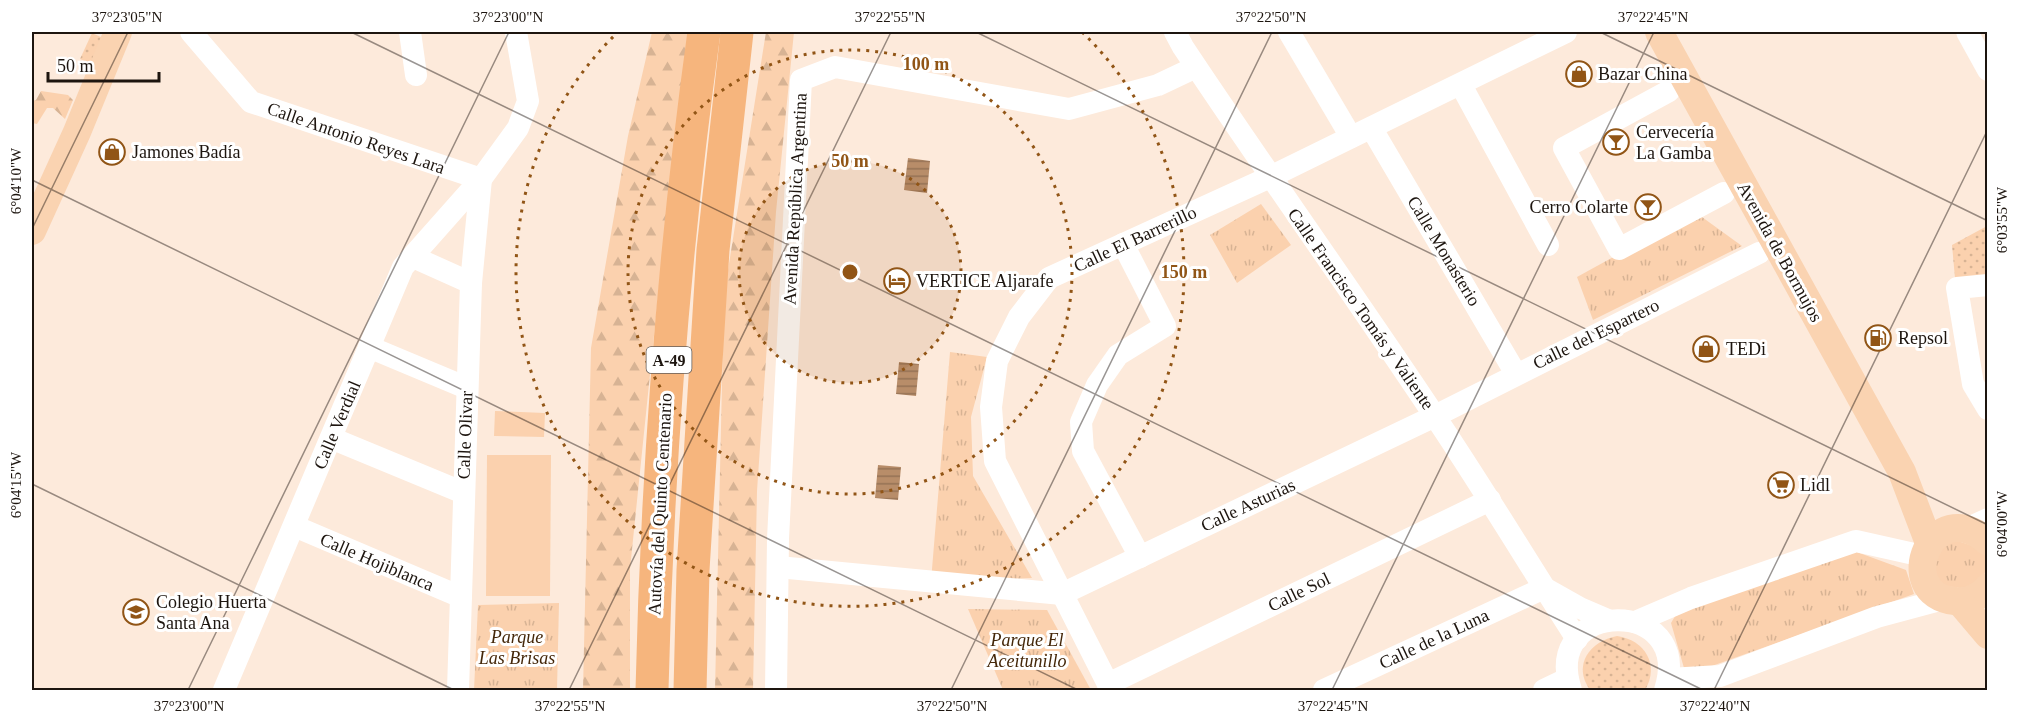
<svg xmlns="http://www.w3.org/2000/svg" width="2019" height="722" font-family="Georgia,serif">
  <defs>
    <pattern id="grass-tufts" width="24" height="20" patternUnits="userSpaceOnUse" patternTransform="scale(1.5)"><rect width="24" height="20" fill="#fbd1ae"/><path d="M3 7l-1-3M5 7V3M7 7l1-3M15 17l-1-3M17 17v-4M19 17l1-3" fill="none" stroke="#d7b394"/></pattern>
    <pattern id="forest-firs" width="22" height="20" patternUnits="userSpaceOnUse" patternTransform="scale(1.5)"><rect width="22" height="20" fill="#fbd1ae"/><path d="M5 1l3.5 6h-7zM16 11l3.5 6h-7z" fill="#d7b394"/></pattern>
    <pattern id="garden-dots" width="8" height="8" patternUnits="userSpaceOnUse" patternTransform="scale(1.5)"><rect width="8" height="8" fill="#fbd1ae"/><path d="M2 2h.1M6 6h.1" fill="none" stroke="#d7b394" stroke-width="1.8" stroke-linecap="round"/></pattern>
    <pattern id="water-rules" width="6" height="5" patternUnits="userSpaceOnUse" patternTransform="scale(1.5)"><rect width="6" height="5" fill="#b88d69"/><path d="M0 2.5h6" fill="none" stroke="#957255"/></pattern>
  </defs>
  <rect width="100%" height="100%" fill="#fdeadb"/>
  <g fill="url(#grass-tufts)">
    <path d="M1261,204L1291,245L1237,283L1210,235Z"/>
    <path d="M1695,212L1742,246L1593,320L1577,277Z"/>
    <path d="M950,352L987,357L971,417L973,476L1032,578L931,581Z"/>
    <path d="M1948,538L1983,549C1991,567 1985,576 1973,590L1939,585L1931,560Z"/>
    <path d="M1854,551L1906,570L1914,594L1709,667L1684,668L1671,623L1677,613Z"/>
    <path d="M559,603L557,690H474L478,605Z"/>
    <path d="M968,609L1047,610L1091,690H1003Z"/>
  </g>
  <g fill="url(#forest-firs)">
    <path d="M652,32H690L671,170L630,569V690H583L591,348L628,136Z"/>
    <path d="M766,32H794L776,212L757,491L753,690H715L724,295Z"/>
    <path d="M41,91L68,95L73,100L65,119L53,108H47L37,124L32,123V101L36,100Z"/>
  </g>
  <g fill="url(#garden-dots)">
    <path d="M92,33L103,38L91,64L80,59Z"/>
    <path d="M1987,226V275L1955,278L1952,245Z"/>
    <path d="M1617,636C1645,640 1660,665 1645,690H1590C1572,665 1590,641 1617,636Z"/>
  </g>
  <g fill="#fbd1ae">
    <path d="M495,411L545,413L544,437L494,436Z"/>
    <path d="M487,455H551L550,596H486Z"/>
  </g>
  <g fill="url(#water-rules)">
    <path d="M908,158L930,161L927,193L904,190Z"/>
    <path d="M899,362L919,364L916,396L896,394Z"/>
    <path d="M878,465L901,467L898,500L875,498Z"/>
  </g>
  <g fill="none" stroke-linecap="round" stroke-linejoin="round">
    <g stroke="#fff" stroke-width="22">
      <path d="M191,32L251,102L481,179"/>
      <path d="M410,32L416,75"/>
      <path d="M1175,32L1183,47C1266,172 1353,293 1436,418C1485,491 1530,566 1577,639"/>
      <path d="M1289,32L1351,137"/>
      <path d="M1967,32L1988,70"/>
      <path d="M1461,85L1548,245"/>
      <path d="M1669,91L1564,148L1619,249L1724,193"/>
      <path d="M1372,129L1516,374"/>
      <path d="M1123,244L1165,326L1118,355L1097,385L1081,422L1083,451L1140,557"/>
      <path d="M413,257L471,283"/>
      <path d="M1988,285L1957,288L1973,384L1988,409"/>
      <path d="M369,347L467,388"/>
      <path d="M331,438L464,493"/>
      <path d="M294,526L461,597"/>
      <path d="M1966,529L1988,519"/>
      <path d="M778,567L1062,594"/>
      <path d="M1548,590L1580,608L1608,620"/>
      <path d="M1062,594L1435,416L1759,253"/>
      <path d="M1635,622L1691,598L1856,541L1923,556"/>
      <path d="M1669,679L1720,676L1877,617L1944,599"/>
      <path d="M1108,684L1490,500"/>
      <path d="M224,690L403,267L481,179L518,128L528,101L516,32"/>
      <path d="M458,690L471,283L481,179"/>
      <path d="M776,690L778,539L801,80L835,67L1069,109L1158,85L1196,67"/>
      <path d="M1111,690L995,461L991,407L997,361L1019,317L1049,278L1270,177L1566,32"/>
      <path d="M1324,690L1544,588"/>
      <path d="M1544,690L1567,679"/>
      <path d="M1571,690C1540,598 1695,596 1665,690"/>
    </g>
    <g stroke="#fad3b1" stroke-width="28">
      <path d="M1659,32L1902,472L1929,543"/>
      <path d="M32,231L77,132L118,32"/>
      <path d="M1988,542C1932,491 1891,595 1955,601C1968,603 1979,597 1988,587"/>
      <path d="M1960,602L1988,635"/>
    </g>
    <g stroke="#f6b57d" stroke-width="33">
      <path d="M652,690C657,470 674,250 704,32"/>
      <path d="M690,690L693,570L713,250L737,32"/>
    </g>
  </g>
  <path fill="none" stroke="#1d150f" stroke-width="1.5" stroke-opacity="0.45" d="M351,32L1703,690M976,32L1988,525M1600,32L1988,221M32,180L1078,690M32,229L128,32M32,484L454,690M188,690L509,32M569,690L891,32M951,690L1272,32M1332,690L1654,32M1714,690L1988,129"/>
  <circle cx="850" cy="272" r="111" fill="#915516" fill-opacity=".12"/>
  <g fill="none" stroke="#915516" stroke-width="3" stroke-dasharray="3 6">
    <circle cx="850" cy="272" r="111"/>
    <circle cx="850" cy="272" r="222"/>
    <path d="M1082 32A334 334 0 1 1 618 32"/>
  </g>
  <defs>
    <g id="shop-ring" transform="scale(1.35)"><circle r="9.5" fill="#fff" stroke="#915516" stroke-width="1.5"/><path d="M-5-2.5h2.3a2.7 3.5 0 0 1 5.4 0H5L5.5 6h-11ZM-1.5-2.5h3a1.5 2.3 0 0 0-3 0Z" fill="#915516"/></g>
    <g id="bar-ring" transform="scale(1.35)"><circle r="9.5" fill="#fff" stroke="#915516" stroke-width="1.5"/><path d="M-6-5H6L.8 .8V4.5H3.5V6h-7V4.5H-.8V.8Z" fill="#915516"/></g>
    <g id="hotel-ring" transform="scale(1.35)"><circle r="9.5" fill="#fff" stroke="#915516" stroke-width="1.5"/><path d="M-6-4.5h1.5V1H6V5H4.5V3h-9V5H-6ZM-4 0a1.8 1.8 0 1 1 3.6 0ZM.5 0V-2.5h3Q6-2.5 6 0Z" fill="#915516"/></g>
    <g id="fuel-ring" transform="scale(1.35)"><circle r="9.5" fill="#fff" stroke="#915516" stroke-width="1.5"/><path d="M-5.5-6h7V0h2V4h1.3V-2.5L3-4.5l.8-.8L6-3V5H2.5V1h-1V6h-7ZM-4.2-4.7v3.2H.2V-4.7Z" fill="#915516"/></g>
    <g id="supermarket-ring" transform="scale(1.35)"><circle r="9.5" fill="#fff" stroke="#915516" stroke-width="1.5"/><path d="M-6-5.5h2.5l.6 2H6L4.5 2H-2.5L-4.4-4H-6ZM-1.5 3.2a1.3 1.3 0 1 0 .1 0ZM3 3.2a1.3 1.3 0 1 0 .1 0Z" fill="#915516"/></g>
    <g id="school-ring" transform="scale(1.35)"><circle r="9.5" fill="#fff" stroke="#915516" stroke-width="1.5"/><path d="M0-5L7-2L0 1L-7-2ZM-4 1L0 2.5L4 1V4Q0 6-4 4Z" fill="#915516"/></g>
  </defs>
  <g fill-rule="evenodd">
    <use href="#shop-ring" x="1579" y="74"/>
    <use href="#bar-ring" x="1616" y="142"/>
    <use href="#shop-ring" x="112" y="152"/>
    <use href="#bar-ring" x="1648" y="207"/>
    <use href="#hotel-ring" x="897" y="281"/>
    <use href="#fuel-ring" x="1878" y="338"/>
    <use href="#shop-ring" x="1706" y="349"/>
    <use href="#supermarket-ring" x="1781" y="485"/>
    <use href="#school-ring" x="136" y="612"/>
  </g>
  <g text-anchor="middle" dominant-baseline="central" stroke-width="6" stroke-linejoin="round" paint-order="stroke">
    <rect fill="#fff" stroke="#615b57" stroke-width="1.5" x="646.5" y="347" width="45" height="26" rx="4.5"/>
    <g font-size="16" font-weight="bold" fill="#1d150f">
      <text x="669" y="360">A-49</text>
    </g>
    <g font-size="18" fill="#1d150f" stroke="#fff" text-anchor="start">
      <text x="1598" y="74">Bazar China</text>
      <text x="1636" y="132">Cervecería<tspan x="1636" dy="21">La Gamba</tspan></text>
      <text x="132" y="152">Jamones Badía</text>
      <text x="1628" y="207" text-anchor="end">Cerro Colarte</text>
      <text x="916" y="281">VERTICE Aljarafe</text>
      <text x="1898" y="338">Repsol</text>
      <text x="1726" y="349">TEDi</text>
      <text x="1800" y="485">Lidl</text>
      <text x="156" y="602">Colegio Huerta<tspan x="156" dy="21">Santa Ana</tspan></text>
    </g>
    <g font-size="18" fill="#1d150f" stroke="#fff">
      <text transform="translate(356 138) rotate(19)">Calle Antonio Reyes Lara</text>
      <text transform="translate(795 199) rotate(-87)">Avenida República Argentina</text>
      <text transform="translate(1135 239) rotate(-25)">Calle El Barrerillo</text>
      <text transform="translate(1444 251) rotate(59)">Calle Monasterio</text>
      <text transform="translate(1780 252) rotate(61)">Avenida de Bormujos</text>
      <text transform="translate(1361 309) rotate(55)">Calle Francisco Tomás y Valiente</text>
      <text transform="translate(1596 334) rotate(-26)">Calle del Espartero</text>
      <text transform="translate(337 425) rotate(-67)">Calle Verdial</text>
      <text transform="translate(465 435) rotate(-88)">Calle Olivar</text>
      <text transform="translate(660 504) rotate(-87)">Autovía del Quinto Centenario</text>
      <text transform="translate(1248 505) rotate(-25)">Calle Asturias</text>
      <text transform="translate(377 562) rotate(23)">Calle Hojiblanca</text>
      <text transform="translate(1299 592) rotate(-26)">Calle Sol</text>
      <text transform="translate(1434 639) rotate(-25)">Calle de la Luna</text>
    </g>
    <g font-size="18" font-style="italic" fill="#442709" stroke="#fff">
      <text x="517" y="637">Parque<tspan x="517" dy="21">Las Brisas</tspan></text>
      <text x="1027" y="640">Parque El<tspan x="1027" dy="21">Aceitunillo</tspan></text>
    </g>
  </g>
  <circle cx="850" cy="272" r="9" fill="#915516" stroke="#fff" stroke-width="3"/>
  <g font-size="18" text-anchor="middle" font-weight="bold" fill="#915516" stroke="#fff" stroke-width="6" stroke-linejoin="round" paint-order="stroke">
    <text x="926" y="70">100 m</text>
    <text x="850" y="167">50 m</text>
    <text x="1184" y="278">150 m</text>
  </g>
  <rect width="2019" height="722" fill="none" stroke="#ffffff" stroke-width="66"/>
  <path d="M48 72v9h111v-9" fill="none" stroke="#1d150f" stroke-width="3"/>
  <text x="57" y="72" font-size="18" fill="#1d150f" stroke="#ffffff" stroke-width="4.5" paint-order="stroke">50 m</text>
  <rect x="33" y="33" width="1953" height="656" fill="none" stroke="#1d150f" stroke-width="2"/>
  <g font-size="15" text-anchor="middle" fill="#1d150f">
    <text x="127" y="22">37°23'05"N</text>
    <text x="508" y="22">37°23'00"N</text>
    <text x="890" y="22">37°22'55"N</text>
    <text x="1271" y="22">37°22'50"N</text>
    <text x="1653" y="22">37°22'45"N</text>
    <text transform="translate(16 181) rotate(-90)" y="5">6°04'10"W</text>
    <text transform="translate(2002 220) rotate(-90)" y="5">6°03'55"W</text>
    <text transform="translate(16 485) rotate(-90)" y="5">6°04'15"W</text>
    <text transform="translate(2002 524) rotate(-90)" y="5">6°04'00"W</text>
    <text x="189" y="711">37°23'00"N</text>
    <text x="570" y="711">37°22'55"N</text>
    <text x="952" y="711">37°22'50"N</text>
    <text x="1333" y="711">37°22'45"N</text>
    <text x="1715" y="711">37°22'40"N</text>
  </g>
</svg>
